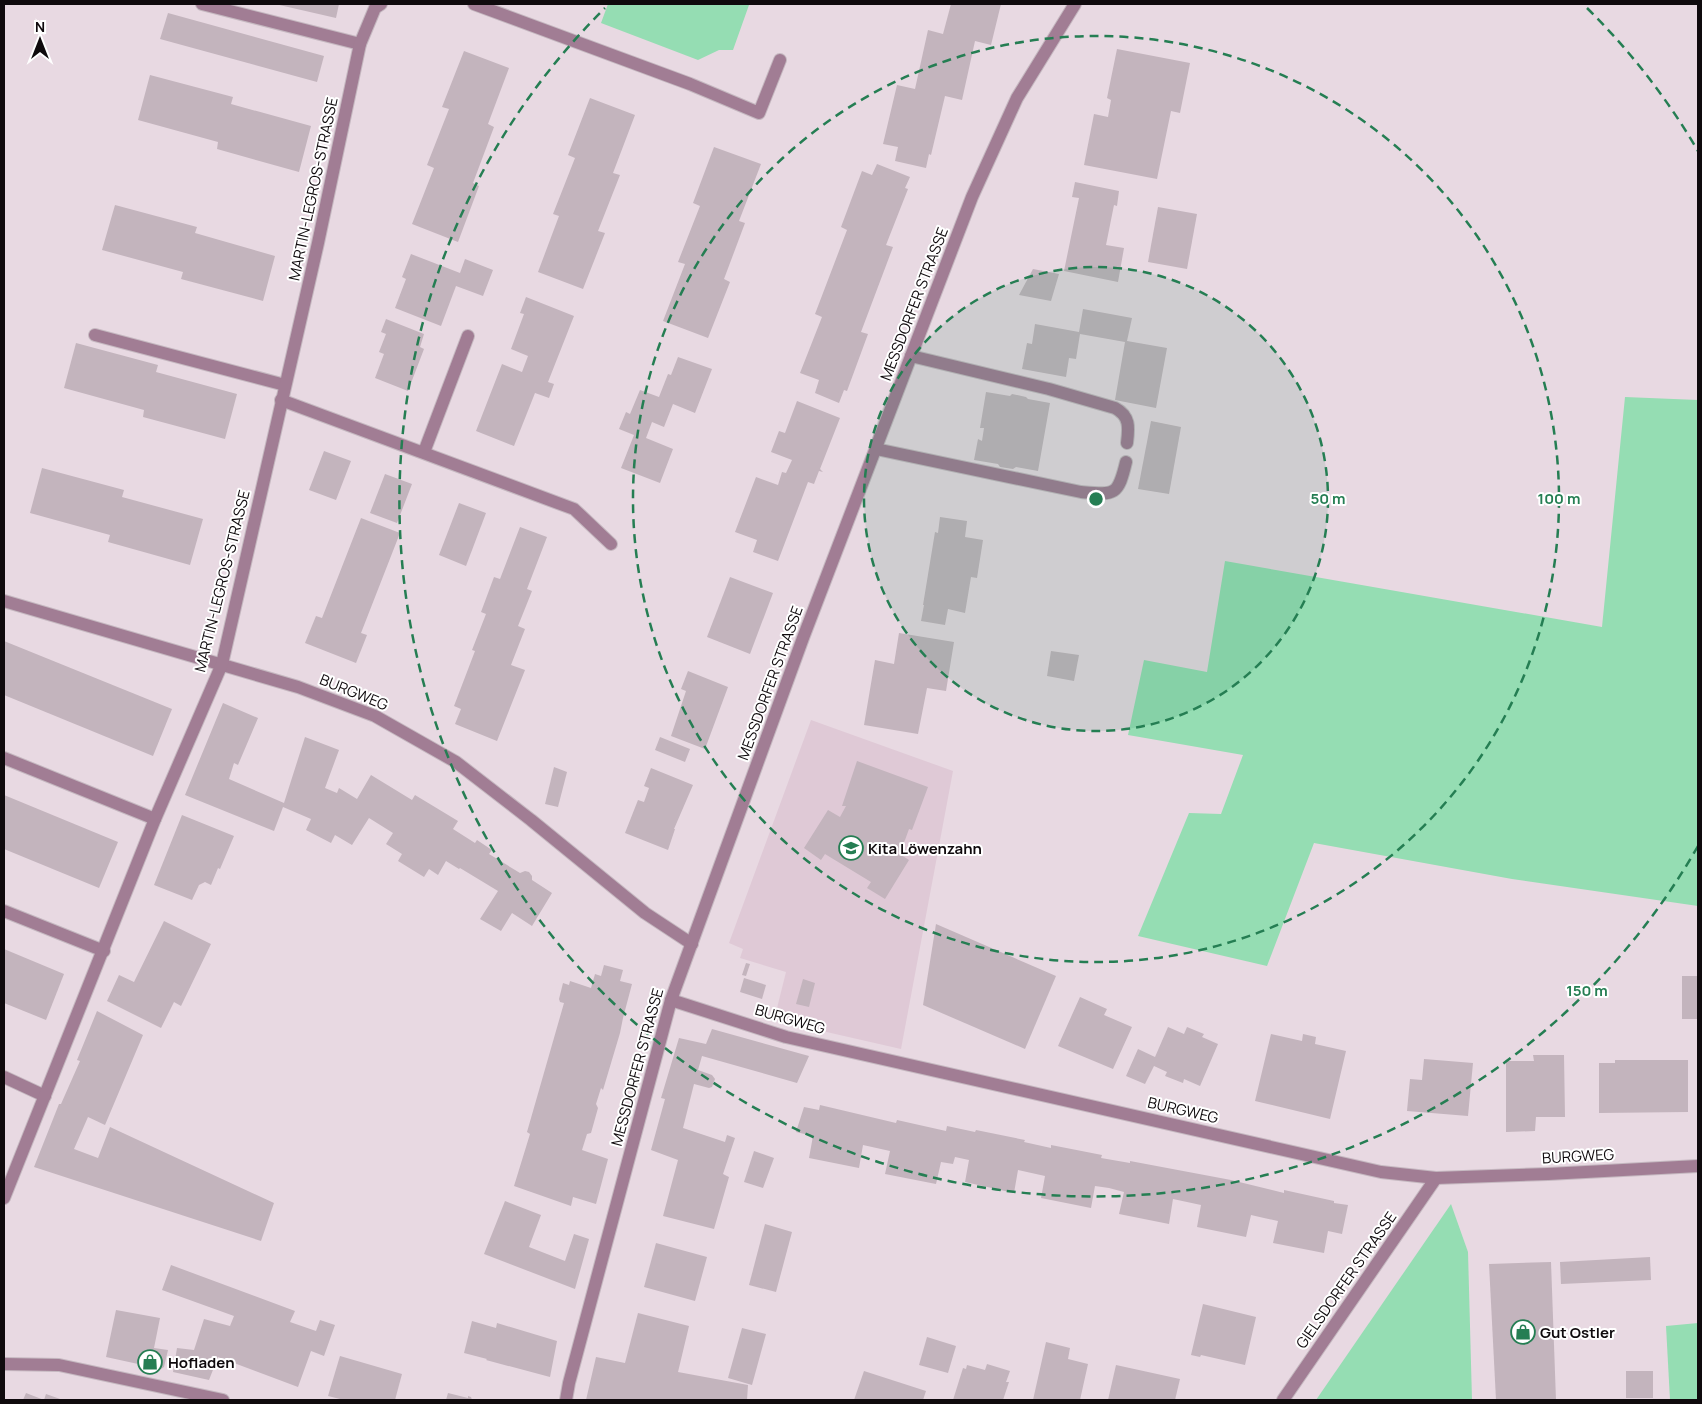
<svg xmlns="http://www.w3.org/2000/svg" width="1702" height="1404" font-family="Manrope,sans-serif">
  <rect width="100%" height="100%" fill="#e8d9e2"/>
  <path fill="#dfc9d6" d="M811,720L953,771L901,1049L774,1020L786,972L740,958L743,949L729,943Z"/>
  <g fill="#95ddb3">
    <path d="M608,4H747L749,5L733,50H719L698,60L601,23Z"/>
    <path d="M1625,397L1698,400V906L1512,879L1314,843L1267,966L1138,936L1189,813L1221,814L1243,755L1128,735L1144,660L1207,672L1225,561L1602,627Z"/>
    <path d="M1451,1204L1468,1252L1472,1400H1316Z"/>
    <path d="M1698,1323V1400H1670L1666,1326Z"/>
  </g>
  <g fill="#c3b4bd">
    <path d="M275,4H339L336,18Z"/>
    <path d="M951,4H1001L991,45L975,41L962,100L945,96L931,155L929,154L926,168L895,161L898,147L883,144L897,85L915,89L928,30L943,34Z"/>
    <path d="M168,13L324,56L317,82L160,39Z"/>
    <path d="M1117,49L1190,63L1180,113L1171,111L1157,179L1084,165L1094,114L1108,117L1111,100L1107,98Z"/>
    <path d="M464,51L509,68L488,124L494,127L473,183L479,186L458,242L412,224L434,168L427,165L449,109L442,107Z"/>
    <path d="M150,75L233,97L231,104L311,126L299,172L217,149L218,142L138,120Z"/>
    <path d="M590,98L635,115L613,173L620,175L598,231L605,233L583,289L538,272L559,216L553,214L575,158L568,155Z"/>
    <path d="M714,147L761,164L739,221L745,223L724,279L730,282L708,338L663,321L685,264L678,262L700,206L693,203Z"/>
    <path d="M877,164L910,177L905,188L908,189L886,245L893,247L861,332L868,334L847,391L844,390L839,403L815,393L819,380L800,373L822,317L815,314L847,230L841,227L862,171L872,175Z"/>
    <path d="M1075,182L1119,191L1117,206L1114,205L1106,245L1124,248L1118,282L1064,271L1079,198L1072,197Z"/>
    <path d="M115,205L197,227L195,233L275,256L263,301L181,279L183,272L102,250Z"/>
    <path d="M1158,207L1197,214L1187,269L1148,262Z"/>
    <path d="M411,254L460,273L465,259L493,270L483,296L456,286L441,326L395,308L406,279L402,277Z"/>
    <path d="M1033,269L1059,274L1051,301L1019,295Z"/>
    <path d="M526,297L574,316L548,382L554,384L549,398L535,393L514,446L476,431L502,364L522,372L528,356L511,349L524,314L520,313Z"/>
    <path d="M1083,309L1132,318L1127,341L1167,348L1156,408L1115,400L1125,342L1080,334L1076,359L1069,358L1066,377L1022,369L1027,343L1032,344L1035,324L1079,332Z"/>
    <path d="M386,319L424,334L420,347L424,349L408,391L375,378L384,354L379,352L386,334L381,332Z"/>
    <path d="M76,343L158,365L156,372L237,394L225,439L143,417L144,410L64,388Z"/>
    <path d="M678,357L712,369L695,413L673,404L664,427L652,422L646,438L673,449L660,483L621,468L634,435L619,429L626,412L630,414L640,390L659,397L668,374L671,375Z"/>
    <path d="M986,392L1010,396L1012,394L1026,397L1028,399L1050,403L1038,471L1016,467L1013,469L1000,467L998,464L974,460L978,439L982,441L984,428H980Z"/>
    <path d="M797,401L840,418L820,469L823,472L819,471L814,484L808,482L778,561L753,552L757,540L735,532L756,477L778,485L782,472L786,473L792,460L771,452L779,431L785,433Z"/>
    <path d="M1151,421L1181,427L1169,494L1138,489Z"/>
    <path d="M324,451L351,461L336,500L309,490Z"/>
    <path d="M42,468L124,490L122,497L203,519L190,565L108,542L110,535L30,513Z"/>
    <path d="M385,474L412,484L397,523L370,513Z"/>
    <path d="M459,503L486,513L466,566L439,555Z"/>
    <path d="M940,517L967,521L965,537L983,540L977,578L971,577L965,613L948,609L945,625L921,621L924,605H923L935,532L938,533Z"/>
    <path d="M361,518L400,533L361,633L367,635L356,663L305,643L316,616L322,618Z"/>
    <path d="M520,527L547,537L527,589L532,591L518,626L525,629L511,665L525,670L497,741L455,724L461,709L454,706L475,651L472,650L486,614L481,612L494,577L500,579Z"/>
    <path d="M730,577L773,593L750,654L707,637Z"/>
    <path d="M899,633L954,642L946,691L927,688L918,734L864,725L875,660L894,664Z"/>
    <path d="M4,641L172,709L153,756L4,695Z"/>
    <path d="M1051,651L1079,655L1074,681L1047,676Z"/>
    <path d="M688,671L728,687L705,749L671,736L686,691L681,689Z"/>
    <path d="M223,703L258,718L238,765L234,763L229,779L284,803L305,737L339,750L325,788L337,793L339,788L357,799L371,775L412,800L415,795L458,821L453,829L475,843L477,840L492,850L489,854L520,873L525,871L529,872L532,876V880L552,893L532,926L512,913L501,931L480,919L498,891L460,868L459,869L446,861L438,875L429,869L424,877L398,861L402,854L386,844L393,833L369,818L352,845L335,835L331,843L306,830L311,819L283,807L274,831L185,795Z"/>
    <path d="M660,737L690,749L685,762L655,750Z"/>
    <path d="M857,761L928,787L912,830L909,829L905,840L898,853L909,860L885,899L867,888L871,882L825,854L821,860L804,848L828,810L840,817L846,806H842Z"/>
    <path d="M554,767L567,772L558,807L545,804Z"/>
    <path d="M651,768L693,785L674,829H675L668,850L625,833L638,800L644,802L649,788L644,786Z"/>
    <path d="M4,795L118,842L99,888L4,849Z"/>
    <path d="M182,815L234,836L220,869L218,868L211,885L205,882L199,885L192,900L154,885Z"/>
    <path d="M164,921L211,944L181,1006L174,1002L161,1028L107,1001L119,975L134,982Z"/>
    <path d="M936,924L1056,976L1025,1049L923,1005Z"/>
    <path d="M4,949L64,974L46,1020L4,1003Z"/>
    <path d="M746,963L750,964L746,976L742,975Z"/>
    <path d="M604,965L623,970L620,981L632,984L623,1018L620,1033L603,1090L601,1088L596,1104L598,1108L591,1133L587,1134L582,1150L608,1159L596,1204L573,1197L571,1206L514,1186L530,1134L527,1132L564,1003L560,1002L559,999L563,983L569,985L570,981L591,988L595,974L601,976Z"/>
    <rect x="1682" y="976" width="16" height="43"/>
    <path d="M744,978L766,985L762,999L740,992Z"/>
    <path d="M803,979L815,983L809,1007L796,1004Z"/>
    <path d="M1080,997L1107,1009L1104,1015L1132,1027L1113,1069L1058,1046Z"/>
    <path d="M97,1011L143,1035L105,1125L88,1117L74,1149L98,1158L110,1127L274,1203L261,1241L34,1167L59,1104H61L80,1061L77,1060Z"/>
    <path d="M1168,1027L1184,1034L1187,1027L1204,1034L1202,1037L1218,1044L1200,1086L1184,1079L1183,1083L1165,1076L1167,1072L1154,1066L1145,1084L1126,1076L1138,1049L1155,1057Z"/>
    <path d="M712,1029L809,1056L797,1083L702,1056L698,1070L712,1075L715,1079L712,1087L709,1088L694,1084L683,1128L725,1142L727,1135L735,1138L723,1174L729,1177L714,1229L663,1216L678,1160L651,1150L665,1099L661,1098L679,1038L706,1044Z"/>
    <path d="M1271,1034L1302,1041L1303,1034L1316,1037L1315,1044L1346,1051L1330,1119L1255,1101Z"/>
    <path d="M1533,1055H1564L1565,1117H1536L1535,1131L1506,1132V1061H1534Z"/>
    <path d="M1424,1059L1473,1063L1468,1116L1407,1111L1410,1079L1422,1080Z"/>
    <path d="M1615,1060H1688V1112L1599,1113V1063H1615Z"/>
    <path d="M820,1105L896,1123L897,1120L946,1131L947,1126L975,1132L976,1130L1025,1140L1024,1142L1051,1148V1145L1102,1155L1101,1158L1130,1163V1161L1231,1180L1284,1193V1190L1334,1201V1203L1348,1205L1342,1234L1328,1231L1324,1253L1273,1243L1278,1221L1264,1218L1251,1215L1246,1237L1197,1227L1201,1205L1173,1199L1169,1224L1119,1214L1124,1192L1109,1188L1095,1186L1091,1208L1041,1198L1045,1176L1018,1170L1014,1193L965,1182L969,1160L955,1157L953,1164L941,1162L936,1184L885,1174L890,1151L863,1145L859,1168L809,1158L813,1136L796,1132L804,1107L819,1110Z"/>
    <path d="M754,1151L774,1158L763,1188L744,1182Z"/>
    <path d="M505,1201L541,1215L529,1247L565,1261L574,1234L589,1239L575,1289L484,1254Z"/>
    <path d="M765,1224L792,1232L776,1292L749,1285Z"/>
    <path d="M656,1243L707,1257L695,1301L644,1287Z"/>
    <path d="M1650,1257L1651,1280L1561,1284L1560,1262Z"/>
    <path d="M1551,1262L1556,1400H1496L1489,1264Z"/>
    <path d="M171,1265L295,1311L290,1322L316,1331L320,1320L335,1325L324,1356L311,1351L298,1387L218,1357L209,1380L173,1372L177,1348L194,1350L204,1319L230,1326L234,1316L162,1290Z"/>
    <path d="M1203,1304L1256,1317L1245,1365L1201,1355L1200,1357L1191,1355Z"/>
    <path d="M116,1310L160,1318L154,1348L168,1350L164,1367L161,1369L106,1357Z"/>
    <path d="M638,1313L689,1326L678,1372L748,1385L747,1400H586L596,1357L625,1363Z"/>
    <path d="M472,1321L496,1328L497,1323L557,1341L550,1377L486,1360L487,1359L464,1353Z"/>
    <path d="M742,1328L766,1334L752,1385L728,1378Z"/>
    <path d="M927,1337L956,1346L948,1373L919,1365Z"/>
    <path d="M1046,1342L1070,1348L1068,1359L1088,1364L1080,1400H1033Z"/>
    <path d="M340,1356L402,1374L395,1400H344L328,1396Z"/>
    <path d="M987,1364L1010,1371L1006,1382H1009L1003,1400H953L963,1368L966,1369L967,1365L985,1370Z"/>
    <path d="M1116,1365L1180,1379L1175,1400H1108Z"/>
    <path d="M864,1371L926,1391L923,1400H854Z"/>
    <rect x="1626" y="1371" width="27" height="27"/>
    <path d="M26,1393L44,1400L46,1394L63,1400H23Z"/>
    <path d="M448,1393L468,1398V1396L471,1397L472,1400H446Z"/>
  </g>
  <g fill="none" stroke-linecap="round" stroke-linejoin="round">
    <g stroke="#c5b8c0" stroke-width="14">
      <g id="minor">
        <path d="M202,4L360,44"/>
        <path d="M474,4L690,84L759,113L780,60"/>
        <path d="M95,335L285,385"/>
        <path d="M911,356L1049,389L1115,408C1130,416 1129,427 1127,443"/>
        <path d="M281,400L574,509L611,544"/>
        <path d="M876,449L1081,492C1115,495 1118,496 1126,462"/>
        <path d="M424,452L468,336"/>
        <path d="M4,601L298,687L375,716L456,762L531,820L645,913L692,944"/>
        <path d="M4,758L155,819"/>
        <path d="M4,911L104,951"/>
        <path d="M671,1000L786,1037L1381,1172L1436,1178L1548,1174L1698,1166"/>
        <path d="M4,1077L45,1096"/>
        <path d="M4,1198L155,819L222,664L318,243L360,44L375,8L381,4"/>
        <path d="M4,1364L59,1365L223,1400"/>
        <path d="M566,1400L569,1383L671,1000L803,638L972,197L1017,98L1075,4"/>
        <path d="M1283,1400L1436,1178"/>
      </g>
    </g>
    <use href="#minor" stroke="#a17d94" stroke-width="12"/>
  </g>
  <circle cx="1096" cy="499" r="232" fill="#257e53" fill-opacity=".12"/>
  <g fill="none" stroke="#257e53" stroke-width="2.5" stroke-dasharray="9 6">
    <circle cx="1096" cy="499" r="232"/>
    <circle cx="1096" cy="499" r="463"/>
    <path d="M1698 846A695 695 0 1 1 605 8M1587 8A695 695 0 0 1 1698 151"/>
  </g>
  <defs>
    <g id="school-ring" transform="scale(1.25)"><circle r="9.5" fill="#fff" stroke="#257e53" stroke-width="1.5"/><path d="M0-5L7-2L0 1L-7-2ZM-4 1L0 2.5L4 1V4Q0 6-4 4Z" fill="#257e53"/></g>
    <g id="shop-ring" transform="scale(1.25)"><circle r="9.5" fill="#fff" stroke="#257e53" stroke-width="1.5"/><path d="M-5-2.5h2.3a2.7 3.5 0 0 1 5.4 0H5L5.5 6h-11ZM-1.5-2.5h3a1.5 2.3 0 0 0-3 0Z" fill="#257e53"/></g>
  </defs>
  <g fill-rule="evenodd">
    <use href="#school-ring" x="851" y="848"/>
    <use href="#shop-ring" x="1523" y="1332"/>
    <use href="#shop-ring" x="150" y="1362"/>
  </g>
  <g text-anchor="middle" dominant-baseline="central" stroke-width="4" stroke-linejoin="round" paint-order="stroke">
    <g font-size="15" fill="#0f0a0d" stroke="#fff">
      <text transform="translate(313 189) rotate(-78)">MARTIN-LEGROS-STRASSE</text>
      <text transform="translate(914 304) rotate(-69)">MESSDORFER STRASSE</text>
      <text transform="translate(222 581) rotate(-76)">MARTIN-LEGROS-STRASSE</text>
      <text transform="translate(770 683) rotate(-70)">MESSDORFER STRASSE</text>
      <text transform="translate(354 692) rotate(22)">BURGWEG</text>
      <text transform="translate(790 1019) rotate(16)">BURGWEG</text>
      <text transform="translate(637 1067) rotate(-75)">MESSDORFER STRASSE</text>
      <text transform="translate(1183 1110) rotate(13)">BURGWEG</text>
      <text transform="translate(1578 1156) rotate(-3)">BURGWEG</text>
      <text transform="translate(1346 1280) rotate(-55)">GIELSDORFER STRASSE</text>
    </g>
    <g font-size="15" font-weight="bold" fill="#0f0a0d" stroke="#fff" text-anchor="start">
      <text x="868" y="848">Kita Löwenzahn</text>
      <text x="1540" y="1332">Gut Ostler</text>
      <text x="168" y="1362">Hofladen</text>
    </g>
  </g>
  <circle cx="1096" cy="499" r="8" fill="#257e53" stroke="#fff" stroke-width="2.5"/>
  <g font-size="15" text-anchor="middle" font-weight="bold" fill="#257e53" stroke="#fff" stroke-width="4" stroke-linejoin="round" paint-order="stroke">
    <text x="1328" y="504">50 m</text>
    <text x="1559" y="504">100 m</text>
    <text x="1587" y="996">150 m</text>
  </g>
  <rect width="1702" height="1404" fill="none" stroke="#0f0a0d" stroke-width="10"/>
  <g transform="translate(40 40)" stroke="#ffffff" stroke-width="4" paint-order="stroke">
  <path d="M0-4L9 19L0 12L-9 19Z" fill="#0f0a0d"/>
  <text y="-8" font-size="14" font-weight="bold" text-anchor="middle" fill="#0f0a0d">N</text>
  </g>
</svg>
